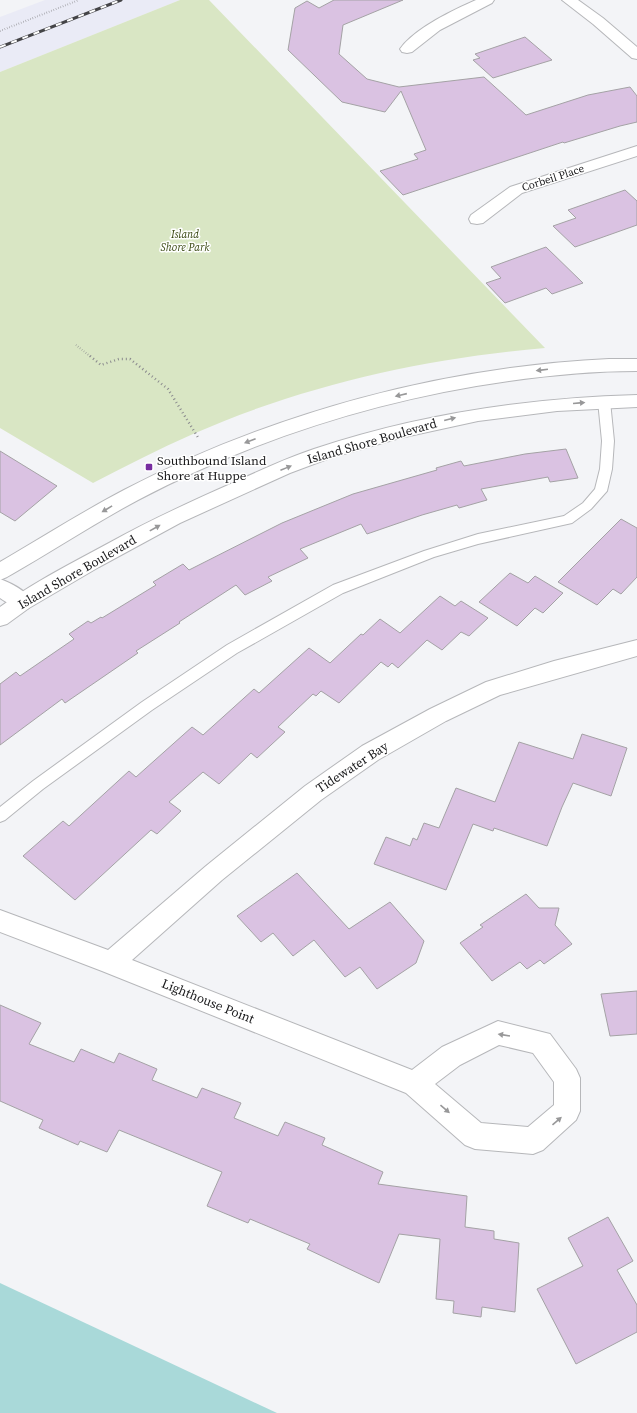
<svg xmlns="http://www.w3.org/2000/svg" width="637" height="1413" font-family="'Source Serif 4',serif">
  <rect width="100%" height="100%" fill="#f3f4f7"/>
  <path fill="#eaebf6" d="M45,0H180L0,72V17Z"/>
  <path fill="#d9e6c4" d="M180,0H209L545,348C425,358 304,385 193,434C159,449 126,466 93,483L0,428V72Z"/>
  <path fill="#a9d9d9" d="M0,1283L277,1413H0Z"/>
  <g fill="#dac2e2" stroke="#a4a2a5">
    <path d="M334,0H403L343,25L339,54L367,79L399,87L484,77L526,115L588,95L630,87L637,96V122L620,126L564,143L563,142L403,195L380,171L418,159L414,154L426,150L401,91L385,112L342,102L288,50L295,8L307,1L319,8Z"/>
    <path d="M525,37L552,60L493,78L473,60L480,58L475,54Z"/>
    <path d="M625,190L637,201V225L575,247L553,226L576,218L568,210Z"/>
    <path d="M546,247L583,283L552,294L546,288L505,303L486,283L501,278L491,267Z"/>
    <path d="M566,449L578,478L550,482L548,477L481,489L487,500L459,508L457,505L422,515L367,534L361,524L300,549L308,558L268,577L272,581L245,595L236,585L179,622L180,623L136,651L138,653L65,703L62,699L0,745V684L16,672L20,676L74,639L69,634L88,621L91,623L101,617L102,618L156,585L153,582L183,564L189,570L282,523L353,494L437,470L436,468L461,461L464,466L525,454Z"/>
    <path d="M0,451L57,486L15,521L0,512Z"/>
    <path d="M621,519L637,528V577L621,594L613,589L597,605L558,582Z"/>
    <path d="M510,573L528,583L535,576L563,593L543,613L535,608L517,626L479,602Z"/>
    <path d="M440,596L455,606L461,601L488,618L469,636L461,632L442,650L427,640L398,668L392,663L388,667L381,662L339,703L321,691L316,696L313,694L278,727L285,732L257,758L251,753L219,784L203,772L169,802L181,811L157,834L151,830L75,900L23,856L63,821L69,826L129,771L136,777L192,727L203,735L254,689L259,693L309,648L330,663L361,634L363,635L380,619L400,633Z"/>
    <path d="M582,734L627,748L611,796L573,783L562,807L547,846L494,828L493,831L473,824L446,890L374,864L386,837L410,846L413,838L417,840L424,823L439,828L456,788L495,802L519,742L573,759Z"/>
    <path d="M297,873L349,929L390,902L424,941L416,963L377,989L360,967L345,977L314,940L293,956L273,933L261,942L237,916Z"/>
    <path d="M526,894L539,908H559L555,925L572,944L544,964L540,960L527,969L520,962L492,981L460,943L483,927L480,925Z"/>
    <path d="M637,991V1034L610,1036L601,994Z"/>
    <path d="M0,1005L41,1023L29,1044L74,1062L81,1049L114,1063L119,1053L157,1069L152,1080L197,1098L202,1088L241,1103L234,1118L278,1136L285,1122L325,1138L322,1145L383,1172L378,1184L467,1196L465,1227L494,1231V1239L519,1243L515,1312L482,1307L481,1317L453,1313L454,1301L436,1299L440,1239L399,1234L379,1283L307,1249L310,1244L250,1219L248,1223L207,1206L222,1172L119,1130L107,1152L80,1141L78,1145L39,1128L43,1120L0,1101Z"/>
    <path d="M608,1217L633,1261L617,1270L637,1305V1332L576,1364L537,1289L583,1266L568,1238Z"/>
  </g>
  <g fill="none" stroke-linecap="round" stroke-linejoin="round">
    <g stroke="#b6b7ba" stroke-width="2">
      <path id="service" d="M604,397L608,398L610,401L614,441L612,469L607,491L591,509L572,523L478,544L434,557L343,593L237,653L152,710L43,789L5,820L0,822V807L33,781L142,702L227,645L333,585L424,551L478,534L564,516L583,503L595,489L600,469L602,441L598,401L600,398Z"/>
    </g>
    <g stroke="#b6b7ba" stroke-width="2">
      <g id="minor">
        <path d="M476,0H494L492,3L440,30L412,52L407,53L402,52L400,49C414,29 453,10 476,0Z"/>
        <path d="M562,0H578L603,18L637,47V59L632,58L593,24Z"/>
        <path d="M637,146V156L522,193L483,223L477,224L471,223L469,219L471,215L510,187Z"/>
        <path d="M0,579C11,583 27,591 32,602L29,608C17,612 10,604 0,598Z"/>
        <path d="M637,640V656L500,695L446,721L378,760L321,800L222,880L132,960L412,1070L442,1047L498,1021L550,1034L576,1069L580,1078V1111L576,1120L543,1150L533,1154L475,1149L465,1145L406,1093L102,971L0,932V910L108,950L206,866L305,786L362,746L430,709L486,682L554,661ZM499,1045L533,1053L554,1082V1105L528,1127L481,1123L435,1084L460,1065Z"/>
      </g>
    </g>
    <g stroke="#b6b7ba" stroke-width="2">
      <g id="tertiary">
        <path d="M609,359H637V371C594,371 552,375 509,381C380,399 254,439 138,500C93,524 51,552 7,577L0,580V562C41,538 82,512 124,490C272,413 441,367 609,359Z"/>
        <path d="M637,395V407L557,411L478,421L400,438L330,458L290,473L180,523L99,567L29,608L7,624L0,626V607C34,582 72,563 109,543C150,520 192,501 235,482C261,470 287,458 314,449C419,414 527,398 637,395Z"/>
      </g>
    </g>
    <g stroke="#8b8b8e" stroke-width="2" stroke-dasharray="0.5 2" stroke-linecap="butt">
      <path d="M0,31L79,0"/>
      <path d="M76,345L91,357"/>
    </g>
    <path stroke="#8b8b8e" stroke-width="2.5" stroke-dasharray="1 3" stroke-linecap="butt" d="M90,356L101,365L119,359H130L168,389L199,439"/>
    <use href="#service" fill="#fff" fill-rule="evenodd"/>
    <use href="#minor" fill="#fff" fill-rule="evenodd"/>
    <use href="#tertiary" fill="#fff" fill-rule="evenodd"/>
    <g stroke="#444447" stroke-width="3">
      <path id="rail" d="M0,47L121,0"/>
    </g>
    <use href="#rail" stroke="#fff" stroke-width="2" stroke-dasharray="6" stroke-linecap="butt"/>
  </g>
  <defs><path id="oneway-solid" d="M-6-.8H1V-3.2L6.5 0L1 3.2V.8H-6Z"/></defs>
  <g fill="#989899">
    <use href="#oneway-solid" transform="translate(542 370) rotate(173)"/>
    <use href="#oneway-solid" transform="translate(401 395) rotate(167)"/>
    <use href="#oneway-solid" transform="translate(579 403) rotate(-5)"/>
    <use href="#oneway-solid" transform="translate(450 419) rotate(-14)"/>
    <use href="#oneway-solid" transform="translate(250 441) rotate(159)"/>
    <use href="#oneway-solid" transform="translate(286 468) rotate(-22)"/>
    <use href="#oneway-solid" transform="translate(107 509) rotate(149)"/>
    <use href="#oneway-solid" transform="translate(155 528) rotate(-29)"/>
    <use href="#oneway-solid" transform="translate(504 1035) rotate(-171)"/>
    <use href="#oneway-solid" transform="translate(445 1109) rotate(41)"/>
    <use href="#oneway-solid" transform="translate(557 1121) rotate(-41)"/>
  </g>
  <rect fill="#772da0" stroke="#fff" stroke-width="1.5" x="145" y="463" width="8" height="8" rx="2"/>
  <g text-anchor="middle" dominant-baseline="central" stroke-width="3" stroke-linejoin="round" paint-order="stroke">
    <g font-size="11" fill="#1a1a1c" stroke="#fff">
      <text transform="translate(553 178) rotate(-18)">Corbeil Place</text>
    </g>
    <g font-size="11" font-style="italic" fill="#37460f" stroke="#fff">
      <text x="185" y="234">Island<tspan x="185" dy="13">Shore Park</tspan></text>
    </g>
    <g font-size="13" fill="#1a1a1c" stroke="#fff">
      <text transform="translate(372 441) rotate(-16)">Island Shore Boulevard</text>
      <text transform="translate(77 572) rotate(-30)">Island Shore Boulevard</text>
      <text transform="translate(352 767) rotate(-33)">Tidewater Bay</text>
      <text transform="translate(208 1001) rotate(22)">Lighthouse Point</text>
    </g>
    <g font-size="13" fill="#1a1a1c" stroke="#fff" text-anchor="start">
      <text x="157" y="460">Southbound Island<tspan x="157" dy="15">Shore at Huppe</tspan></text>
    </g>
  </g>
</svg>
